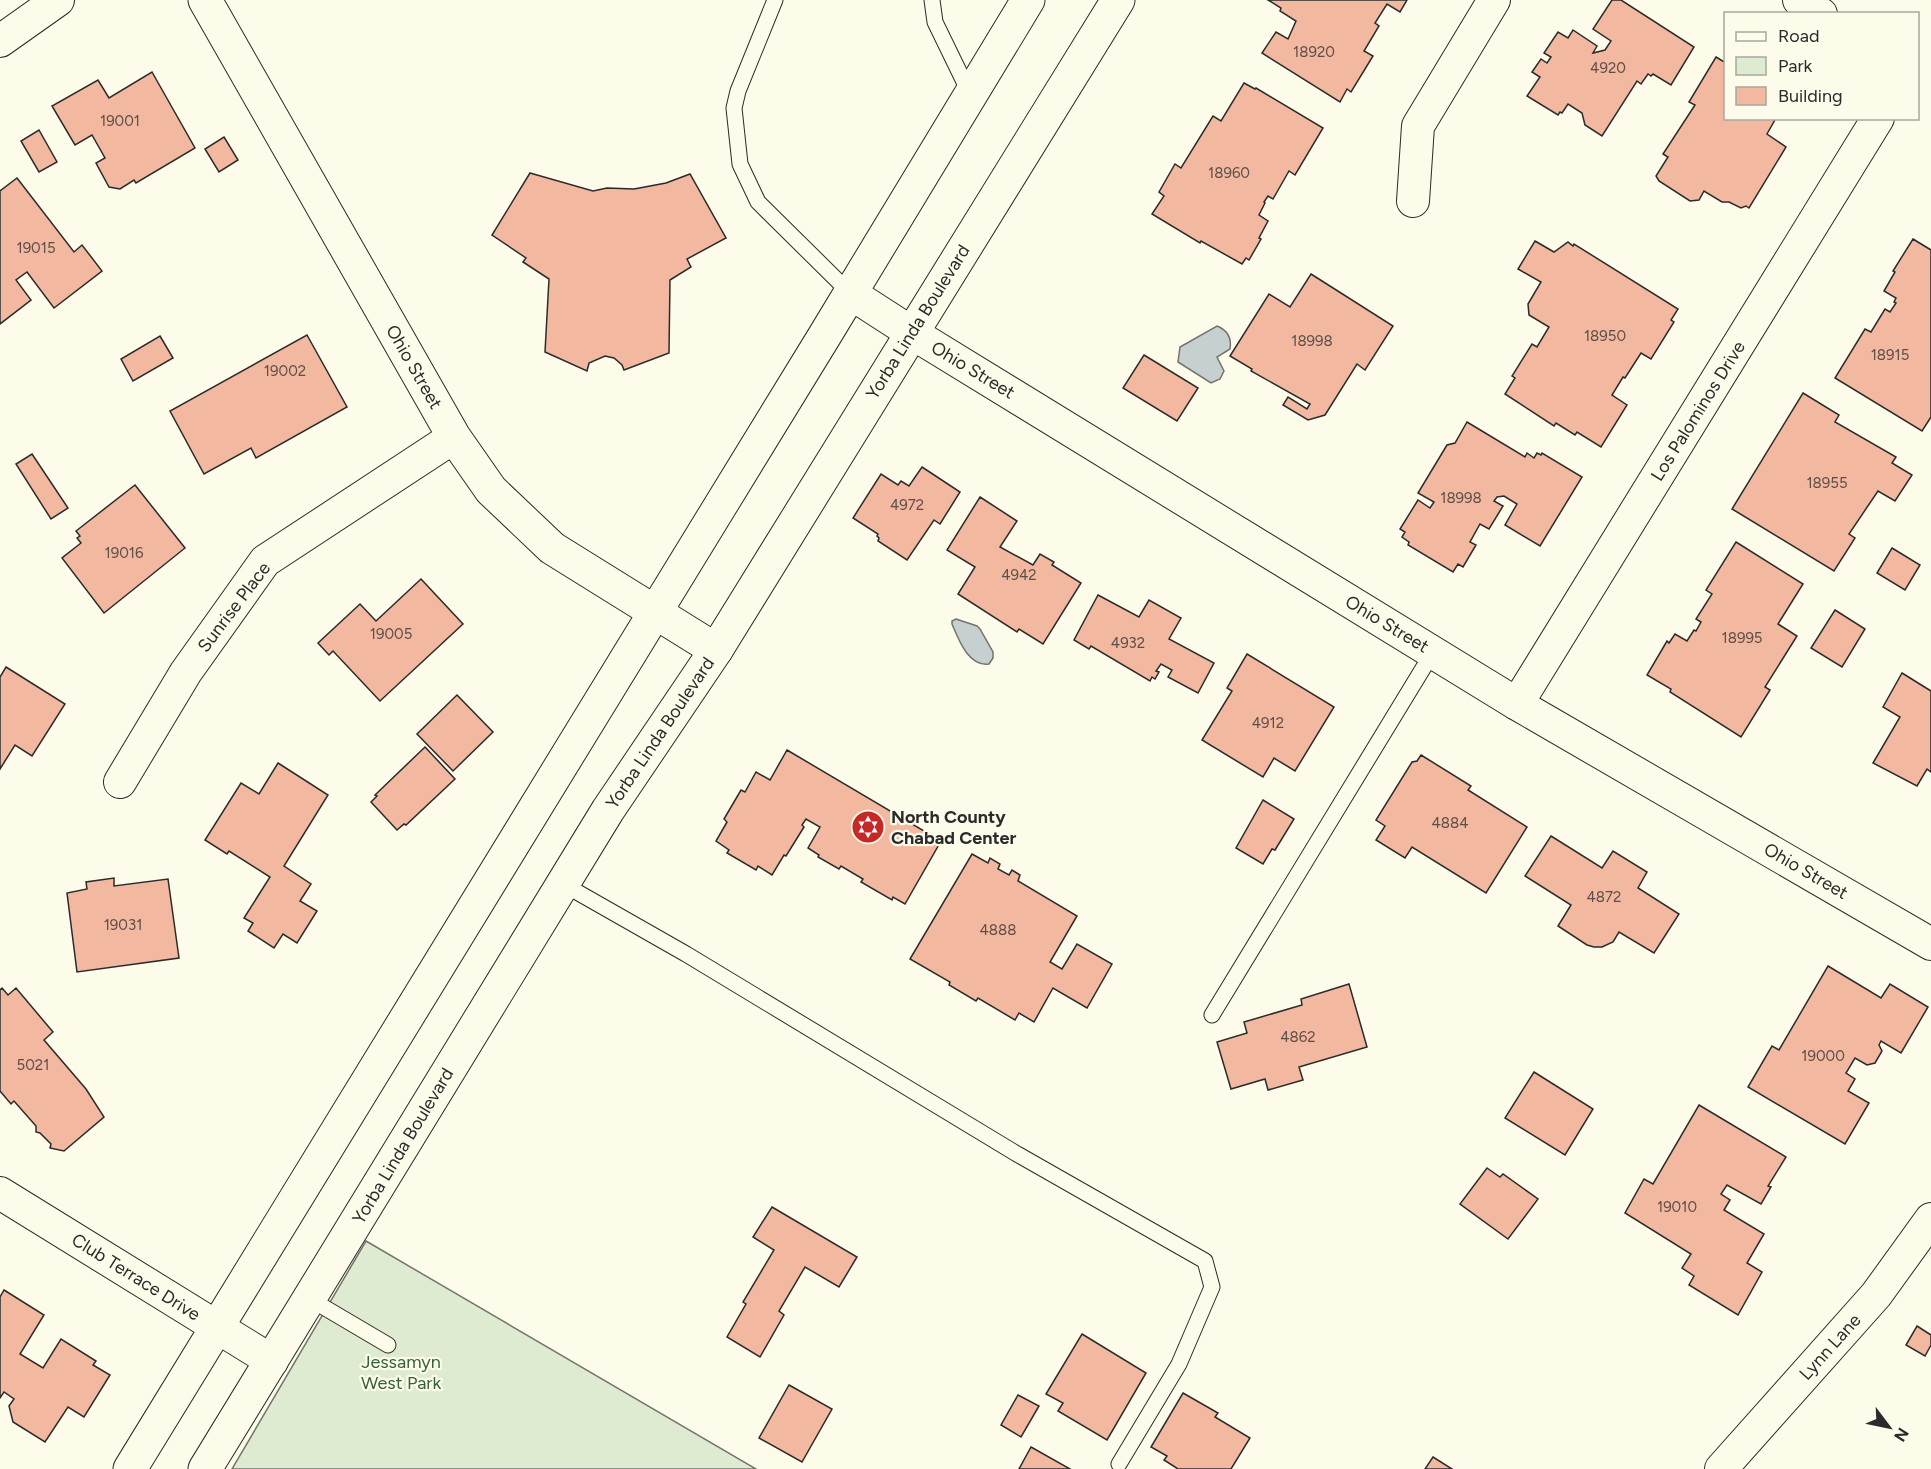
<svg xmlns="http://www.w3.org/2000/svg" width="1931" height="1469" font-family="Figtree,sans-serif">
  <rect width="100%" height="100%" fill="#fdfbea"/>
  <path fill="#deebd1" stroke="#74746e" stroke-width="1.5" d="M366,1241L756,1469H232Z"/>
  <g fill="#c7d0d0" stroke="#74746e" stroke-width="1.5">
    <path d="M1217,326C1227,330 1232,337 1230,349L1217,357L1224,371L1220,379L1211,383L1178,362L1180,347Z"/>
    <path d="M956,619L977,626L980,629L993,652V658L989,664C968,667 958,638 952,624V621Z"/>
  </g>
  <g fill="#f2b8a0" stroke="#2b2b2b" stroke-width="1.5">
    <path d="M1268,0H1407L1400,12L1387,4L1375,23L1379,26L1364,51L1373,56L1351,92L1347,89L1340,102L1262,53L1276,32L1288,39L1296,21L1280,11L1281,8Z"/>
    <path d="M1612,0H1621L1694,47L1671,85L1653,74L1651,76L1648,74L1641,84L1637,81L1602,136L1585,125L1582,113L1568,104L1562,113L1560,112L1558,115L1527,96L1540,77L1532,72L1541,59L1547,63L1551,57L1544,53L1558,32L1568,38L1573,30L1597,46L1593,53L1605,50L1611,41L1593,29Z"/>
    <path d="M1716,57L1726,63V118H1776L1767,134L1786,147L1749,208L1746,206L1741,208L1729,202H1722L1704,191L1699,200L1690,201L1659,181L1656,176L1668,157L1663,154L1695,105L1689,102Z"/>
    <path d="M152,72L195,148L136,183L134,180L120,189L109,187L96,163L105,158L92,135L75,145L52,106L98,80L109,98Z"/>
    <path d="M1244,83L1255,89L1256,88L1323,128L1295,175L1289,171L1273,199L1268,196L1264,202L1265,203L1259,215L1268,221L1259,238L1261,239L1249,260L1246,258L1242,264L1201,241L1200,243L1152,214L1164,196L1159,192L1175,164L1181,168L1213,116L1221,121Z"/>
    <path d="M39,130L57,162L39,172L21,141Z"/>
    <path d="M224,137L238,160L219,172L205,149Z"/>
    <path d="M530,173L593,191L607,188L634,189L666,183L690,174L726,238L687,259L691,267L670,280L669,353L624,370L622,365L614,358L605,356L589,363L587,371L545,352L549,279L523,262L526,258L492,235Z"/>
    <path d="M17,178L74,252L82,245L102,271L54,308L27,272L16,280L31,300L0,324V191Z"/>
    <path d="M1913,239L1931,250V417L1922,431L1835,378L1865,329L1871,332L1885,309L1890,312L1896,303L1894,302L1896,298L1884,291L1895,272L1893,271Z"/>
    <path d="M1535,241L1554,252L1568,242L1573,246L1574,244L1678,309L1671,320L1674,322L1651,359L1641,353L1625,378L1623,377L1612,395L1627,405L1601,447L1577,432L1575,435L1556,423L1554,426L1505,394L1515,378L1512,376L1532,344L1537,347L1549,327L1529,315L1528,304L1541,282L1518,269Z"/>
    <path d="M1311,274L1393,326L1365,370L1357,364L1325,415L1308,420L1283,405L1288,397L1307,409L1310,404L1251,371L1252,369L1230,356L1269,294L1290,307Z"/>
    <path d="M307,335L347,407L256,458L251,448L204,474L170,411Z"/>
    <path d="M160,336L173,358L133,381L121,359Z"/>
    <path d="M1144,355L1198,388L1177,421L1123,388Z"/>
    <path d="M1803,393L1839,415L1835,422L1896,457L1892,463L1912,475L1895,501L1878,491L1849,534L1855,538L1834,571L1732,509Z"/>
    <path d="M1467,422L1525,457L1527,453L1534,458L1537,453L1541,455L1542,453L1582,477L1540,546L1505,525L1517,504L1504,496L1497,497L1494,501L1503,506L1489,529L1480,524L1470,542L1476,545L1463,567L1458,564L1453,572L1408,545L1409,542L1402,537L1405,532L1400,529L1418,500L1430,508L1434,502L1418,493L1447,445L1455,443Z"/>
    <path d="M32,454L68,508L51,519L16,464Z"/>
    <path d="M922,467L960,492L940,524L934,520L907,560L878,541L879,538L877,536L878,534L853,518L881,474L898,485L901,481L909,486Z"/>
    <path d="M135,485L185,548L104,613L62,558L81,543L77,538L80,536L76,531Z"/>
    <path d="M980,497L1017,521L1000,547L1033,565L1040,554L1054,562L1052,565L1081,583L1043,644L1019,629L1017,632L958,594L975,567L947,550Z"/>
    <path d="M1736,542L1803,584L1778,624L1797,636L1765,687L1770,690L1741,737L1670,692L1671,689L1647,675L1667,641L1669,643L1675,634L1687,641L1694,630L1696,631L1701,622L1696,619L1712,594L1706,590Z"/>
    <path d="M1892,548L1920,565L1905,590L1877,573Z"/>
    <path d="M421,579L463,624L380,701L333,651L329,655L318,643L360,604L376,621Z"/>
    <path d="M1098,595L1139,617L1149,600L1181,618L1169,639L1214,663L1198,693L1168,677L1172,670L1161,664L1156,671L1159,672L1155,679L1152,677L1150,681L1091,646L1089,649L1074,640Z"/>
    <path d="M1835,610L1865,629L1842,667L1811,648Z"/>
    <path d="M1247,654L1334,707L1295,771L1274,758L1263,777L1202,740L1232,691L1227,688Z"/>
    <path d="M6,667L65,704L32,756L15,745L0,769V677Z"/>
    <path d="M1902,673L1931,691V772L1927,769L1917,786L1873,763L1900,717L1883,707Z"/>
    <path d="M457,695L493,732L453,771L417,734Z"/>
    <path d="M425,747L455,779L406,825L404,824L397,830L371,802L377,796L375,795Z"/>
    <path d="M787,750L941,841L905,904L893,897L892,900L861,882L863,879L841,866L839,869L818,857L819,855L808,848L820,827L806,819L802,825L804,827L786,856L784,855L772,875L758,866L756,870L727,853L729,850L716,841L727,822L724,819L741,790L745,792L756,772L770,780Z"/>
    <path d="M1421,755L1471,786L1468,790L1527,827L1486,893L1412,847L1405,858L1376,840L1385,826L1376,820L1412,762L1417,761Z"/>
    <path d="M278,763L328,795L284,866L311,884L300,901L317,911L297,943L283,934L274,948L248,931L253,923L244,918L270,877L229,851L227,854L205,840L241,783L259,794Z"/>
    <path d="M1263,800L1294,819L1275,850L1272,849L1263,864L1236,848Z"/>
    <path d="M1551,836L1602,868L1613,851L1647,872L1638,888L1679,914L1654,953L1619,932L1613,942L1602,947H1594L1587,945L1558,926L1571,905L1525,876Z"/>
    <path d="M972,854L988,863L990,858L1000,864L998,869L1009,875L1012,870L1020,875L1018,881L1077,916L1050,962L1062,969L1077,944L1112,964L1087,1008L1053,988L1034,1022L1019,1013L1015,1020L978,998L976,1001L949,985L950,982L910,959Z"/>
    <path d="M114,878V886L168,879L179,958L77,972L67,893L87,889L86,882Z"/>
    <path d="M1828,966L1881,998L1890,984L1928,1007L1901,1053L1881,1041L1879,1045L1882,1051L1875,1063L1867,1065L1855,1058L1846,1073L1855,1079L1848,1091L1869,1103L1845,1144L1748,1087L1772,1046L1779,1050Z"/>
    <path d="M1349,984L1367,1047L1299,1067L1303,1080L1268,1090L1265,1079L1231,1089L1217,1042L1247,1033L1244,1022L1302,1005L1301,999Z"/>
    <path d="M2,988L8,995L16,988L53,1032L44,1040L86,1089L104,1117L64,1151L50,1148L51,1144L40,1133L36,1132V1126L14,1101L11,1104L0,1091V990Z"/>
    <path d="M1534,1072L1593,1109L1565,1155L1505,1118Z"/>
    <path d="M1699,1105L1786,1157L1768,1186L1771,1187L1761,1204L1727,1185L1721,1194L1730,1200L1724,1210L1764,1234L1747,1263L1762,1272L1738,1315L1689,1285L1694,1276L1682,1268L1691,1254L1625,1213L1644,1179L1653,1184Z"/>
    <path d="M1487,1168L1500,1177L1503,1174L1538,1199L1508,1239L1460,1204Z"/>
    <path d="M772,1207L857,1257L839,1287L805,1267L779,1311L784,1315L760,1357L727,1337L746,1304L743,1302L774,1250L753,1237Z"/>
    <path d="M4,1290L44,1315L20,1354L43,1368L61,1339L96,1361L93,1365L110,1375L84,1417L68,1407L45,1442L13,1422L9,1406L14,1399L4,1392L0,1398V1297Z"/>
    <path d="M1917,1326L1931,1335V1345L1925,1356L1906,1345Z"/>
    <path d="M1082,1334L1146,1373L1107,1440L1058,1411L1063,1403L1046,1394Z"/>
    <path d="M789,1385L832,1409L802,1462L759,1438Z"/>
    <path d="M1183,1393L1218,1413L1215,1417L1250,1438L1231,1469H1178L1164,1460L1167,1456L1151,1447Z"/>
    <path d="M1018,1395L1039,1406L1021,1437L1001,1425Z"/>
    <path d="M1031,1447L1070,1469H1019Z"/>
    <path d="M1433,1457L1452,1469H1425Z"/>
  </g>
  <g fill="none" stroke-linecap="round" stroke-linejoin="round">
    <g stroke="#2b2b2b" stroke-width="17">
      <g id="service">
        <path d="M775,0L738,91L734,108L740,164L758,202L850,293"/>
        <path d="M932,0L935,22L970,94"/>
        <path d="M563,884L686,954L1017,1154L1205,1261L1212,1287L1179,1364L1119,1464"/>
        <path d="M1212,1015L1433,652"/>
        <path d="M310,1299L388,1345"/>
      </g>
    </g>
    <g stroke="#2b2b2b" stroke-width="34">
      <g id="minor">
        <path d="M1799,0L1821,14"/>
        <path d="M0,41L58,0"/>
        <path d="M1413,201L1418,126L1494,0"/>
        <path d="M850,293L912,333L1517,704L1931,944"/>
        <path d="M1517,704L1878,118"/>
        <path d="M120,782L186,672L265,561L454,437"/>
        <path d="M0,1193L272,1361"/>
        <path d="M1721,1469L1876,1295L1931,1219"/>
      </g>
    </g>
    <g stroke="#2b2b2b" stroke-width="35">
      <path id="tertiary" d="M205,0L454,437L491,490L552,548L716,650"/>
    </g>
    <g stroke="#2b2b2b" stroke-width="35">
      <g id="primary">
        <path d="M130,1469L825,335L1028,0"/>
        <path d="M205,1469L608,810L716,650L1118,0"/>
      </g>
    </g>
    <use href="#service" stroke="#fdfbea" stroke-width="15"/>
    <use href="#minor" stroke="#fdfbea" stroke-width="32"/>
    <use href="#tertiary" stroke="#fdfbea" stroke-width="33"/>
    <use href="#primary" stroke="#fdfbea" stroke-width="33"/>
  </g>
  <defs>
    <g id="synagogue-disc" transform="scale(1.725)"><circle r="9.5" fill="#c62828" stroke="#fdfbea"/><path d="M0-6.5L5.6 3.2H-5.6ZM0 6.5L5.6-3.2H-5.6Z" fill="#fff"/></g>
  </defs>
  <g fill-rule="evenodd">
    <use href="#synagogue-disc" x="868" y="827"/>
  </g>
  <g text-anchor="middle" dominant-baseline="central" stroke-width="4.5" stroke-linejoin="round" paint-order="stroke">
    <g font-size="15" fill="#5d4e48">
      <text x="1314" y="52">18920</text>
      <text x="1608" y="68">4920</text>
      <text x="120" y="121">19001</text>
      <text x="1229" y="173">18960</text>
      <text x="36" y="248">19015</text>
      <text x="1605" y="336">18950</text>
      <text x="1312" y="341">18998</text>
      <text x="1890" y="355">18915</text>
      <text x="285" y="371">19002</text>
      <text x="1827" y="483">18955</text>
      <text x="1461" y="498">18998</text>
      <text x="907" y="505">4972</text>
      <text x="124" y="553">19016</text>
      <text x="1019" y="575">4942</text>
      <text x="391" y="634">19005</text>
      <text x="1742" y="638">18995</text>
      <text x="1128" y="643">4932</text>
      <text x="1268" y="723">4912</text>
      <text x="1450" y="823">4884</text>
      <text x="1604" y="897">4872</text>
      <text x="123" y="925">19031</text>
      <text x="998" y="930">4888</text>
      <text x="1298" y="1037">4862</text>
      <text x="1823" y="1056">19000</text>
      <text x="33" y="1065">5021</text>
      <text x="1677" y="1207">19010</text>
    </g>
    <g font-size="18" fill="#2b2b2b" stroke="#fdfbea">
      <text transform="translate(918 322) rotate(-58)">Yorba Linda Boulevard</text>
      <text transform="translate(414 367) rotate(60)">Ohio Street</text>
      <text transform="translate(973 370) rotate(31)">Ohio Street</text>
      <text transform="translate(1698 411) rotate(-58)">Los Palominos Drive</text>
      <text transform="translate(234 607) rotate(-53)">Sunrise Place</text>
      <text transform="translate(1387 624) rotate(31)">Ohio Street</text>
      <text transform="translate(660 733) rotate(-56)">Yorba Linda Boulevard</text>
      <text transform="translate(1806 871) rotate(30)">Ohio Street</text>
      <text transform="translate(403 1146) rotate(-59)">Yorba Linda Boulevard</text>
      <text transform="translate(136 1277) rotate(32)">Club Terrace Drive</text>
      <text transform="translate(1830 1347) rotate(-48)">Lynn Lane</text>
    </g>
    <g font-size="18" font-weight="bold" fill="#2b2b2b" stroke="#fdfbea" text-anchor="start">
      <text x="891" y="817">North County<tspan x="891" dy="21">Chabad Center</tspan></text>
    </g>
    <g font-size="18" fill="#34623c" stroke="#fdfbea">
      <text x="401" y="1362">Jessamyn<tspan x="401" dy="21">West Park</tspan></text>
    </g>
  </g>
  <rect x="1724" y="12" width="195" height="108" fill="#fdfbea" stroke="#a9a89e" stroke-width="1.5"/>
  <rect x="1736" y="32" width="30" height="9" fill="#fdfbea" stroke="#a9a89e" stroke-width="1.5"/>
  <text x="1778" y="42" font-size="18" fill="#2b2b2b">Road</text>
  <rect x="1736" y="57" width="30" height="18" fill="#deebd1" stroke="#a9a89e" stroke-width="1.5"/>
  <text x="1778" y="72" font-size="18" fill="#2b2b2b">Park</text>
  <rect x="1736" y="87" width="30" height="18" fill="#f2b8a0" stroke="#a9a89e" stroke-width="1.5"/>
  <text x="1778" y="102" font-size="18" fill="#2b2b2b">Building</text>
  <g transform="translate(1889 1427) rotate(122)" stroke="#fdfbea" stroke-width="4.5" paint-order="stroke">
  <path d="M0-4.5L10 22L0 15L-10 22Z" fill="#2b2b2b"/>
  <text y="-9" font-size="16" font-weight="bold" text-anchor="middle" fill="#2b2b2b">N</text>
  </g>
</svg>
